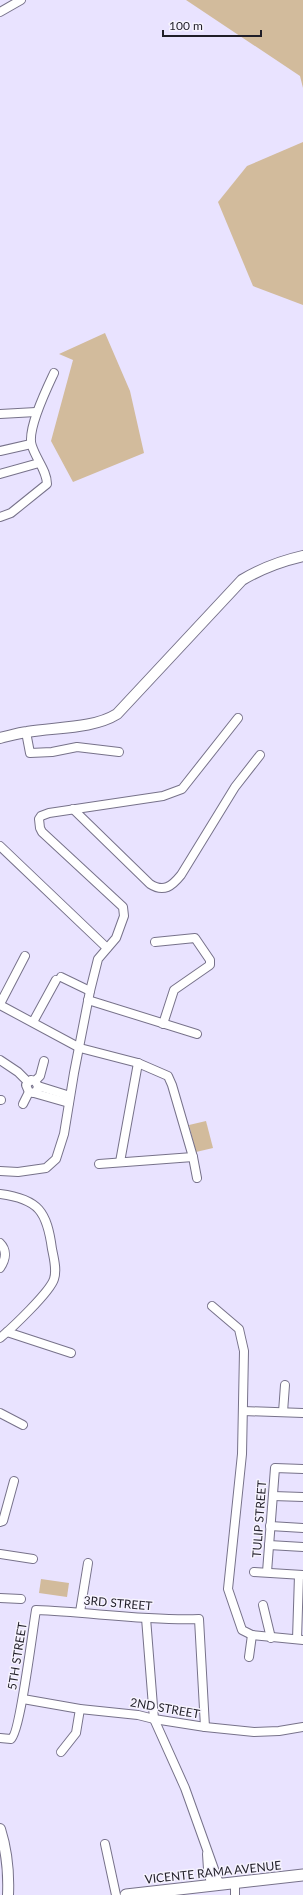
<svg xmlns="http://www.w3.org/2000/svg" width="303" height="1895" font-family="Lato,sans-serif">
  <rect width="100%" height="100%" fill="#e9e3ff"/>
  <g fill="#d2bb9c">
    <path d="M186,0H303V88L300,76Z"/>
    <path d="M303,142V305L253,286L218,202L247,166Z"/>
    <path d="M105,333L130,391L144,453L73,482L51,441L73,360L59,354Z"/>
    <path d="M206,1121L213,1148L196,1152L189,1125Z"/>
    <path d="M41,1579L69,1583L67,1597L39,1593Z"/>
  </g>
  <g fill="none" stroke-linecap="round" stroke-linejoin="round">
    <g stroke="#77728a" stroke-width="10">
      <g id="minor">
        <path d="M0,12L21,0"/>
        <path d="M0,414L36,412"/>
        <path d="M0,451L31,444"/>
        <path d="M0,474L39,463"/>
        <path d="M0,517L11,513L47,484C47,471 36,459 32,446C26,431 47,388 54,373"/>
        <path d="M26,732L30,753L52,752L77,747L119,752"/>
        <path d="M73,809L150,884C164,893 172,886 181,875L235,787L260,755"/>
        <path d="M0,846L107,948"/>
        <path d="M155,942L195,938L210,960V965L174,990L163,1024"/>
        <path d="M61,977L90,991"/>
        <path d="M88,1000L197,1034"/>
        <path d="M0,1004L25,956"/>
        <path d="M0,1005L80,1048L138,1063L168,1076L172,1085L193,1157L197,1178"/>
        <path d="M33,1022L56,980"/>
        <path d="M0,1060L18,1072L28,1082"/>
        <path d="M35,1081L40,1076L44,1061"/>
        <path d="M38,1086L37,1090L34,1093L29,1092L26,1085L31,1080L35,1081L38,1086L70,1096"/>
        <path d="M34,1093L69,1103"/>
        <path d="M0,1100H1"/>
        <path d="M23,1104L29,1092"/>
        <path d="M120,1162L138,1063"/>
        <path d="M99,1164L193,1157"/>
        <path d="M0,1171L18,1172L46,1168L56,1159L64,1134L74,1073L90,991L98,959L116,938L124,916L123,907L42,832L40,828L39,819L41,816L49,813L163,796L182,789L238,718"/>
        <path d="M0,1194C39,1199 47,1212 52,1249C54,1259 57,1270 54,1279C50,1292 12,1328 0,1338"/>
        <path d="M0,1243C7,1250 6,1259 0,1268"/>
        <path d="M212,1306L239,1329L244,1351L242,1454L228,1589L242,1630L252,1635L303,1640"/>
        <path d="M7,1332L71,1353"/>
        <path d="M243,1411L303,1413"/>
        <path d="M283,1412L285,1385"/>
        <path d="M0,1413L23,1425"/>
        <path d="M273,1496L303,1497"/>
        <path d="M0,1522L3,1521L14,1481"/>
        <path d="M270,1526L303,1528"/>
        <path d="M269,1545L303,1547"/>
        <path d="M0,1554L33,1559"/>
        <path d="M254,1572L303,1575"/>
        <path d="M267,1572L275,1468L303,1469"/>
        <path d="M0,1598L21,1599"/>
        <path d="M263,1605L271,1638"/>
        <path d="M80,1612L88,1563"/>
        <path d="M146,1618L154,1719L185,1788L219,1883"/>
        <path d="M297,1639L299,1575"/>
        <path d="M249,1657L252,1635"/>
        <path d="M23,1699L80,1709L138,1715L154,1719L205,1727L254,1732L279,1731L303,1727"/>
        <path d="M0,1738L11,1739C20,1734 33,1627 36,1610C90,1612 145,1621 199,1619L205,1727"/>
        <path d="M61,1752L76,1733L80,1709"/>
        <path d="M105,1844L116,1895"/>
        <path d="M207,1854L208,1869L211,1884"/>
        <path d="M235,1882V1895"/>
      </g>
    </g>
    <g stroke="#77728a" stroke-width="12">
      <g id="tertiary">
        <path d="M0,738C9,736 18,733 27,732C55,727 93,729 117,714L242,580C262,568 281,561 303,556"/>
        <path d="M0,1829C7,1851 9,1872 8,1895"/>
      </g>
    </g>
    <g stroke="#77728a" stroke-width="13">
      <path id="secondary" d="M126,1895L303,1875"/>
    </g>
    <use href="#minor" stroke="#fff" stroke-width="8"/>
    <use href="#tertiary" stroke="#fff" stroke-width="10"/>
    <use href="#secondary" stroke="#fff" stroke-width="11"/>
  </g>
  <g text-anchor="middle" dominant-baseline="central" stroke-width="3" stroke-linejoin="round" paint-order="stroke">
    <g font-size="12" fill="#201e28" stroke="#f6f3fe">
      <text transform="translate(259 1519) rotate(-86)">TULIP STREET</text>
      <text transform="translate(118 1603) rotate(5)">3RD STREET</text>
      <text transform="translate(17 1656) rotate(-81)">5TH STREET</text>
      <text transform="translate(165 1708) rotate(10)">2ND STREET</text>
      <text transform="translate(213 1872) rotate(-6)">VICENTE RAMA AVENUE</text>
    </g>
  </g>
  <path d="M163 30v6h98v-6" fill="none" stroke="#201e28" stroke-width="2"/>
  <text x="169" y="30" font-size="12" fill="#201e28" stroke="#f6f3fe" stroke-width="3" paint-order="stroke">100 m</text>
</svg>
